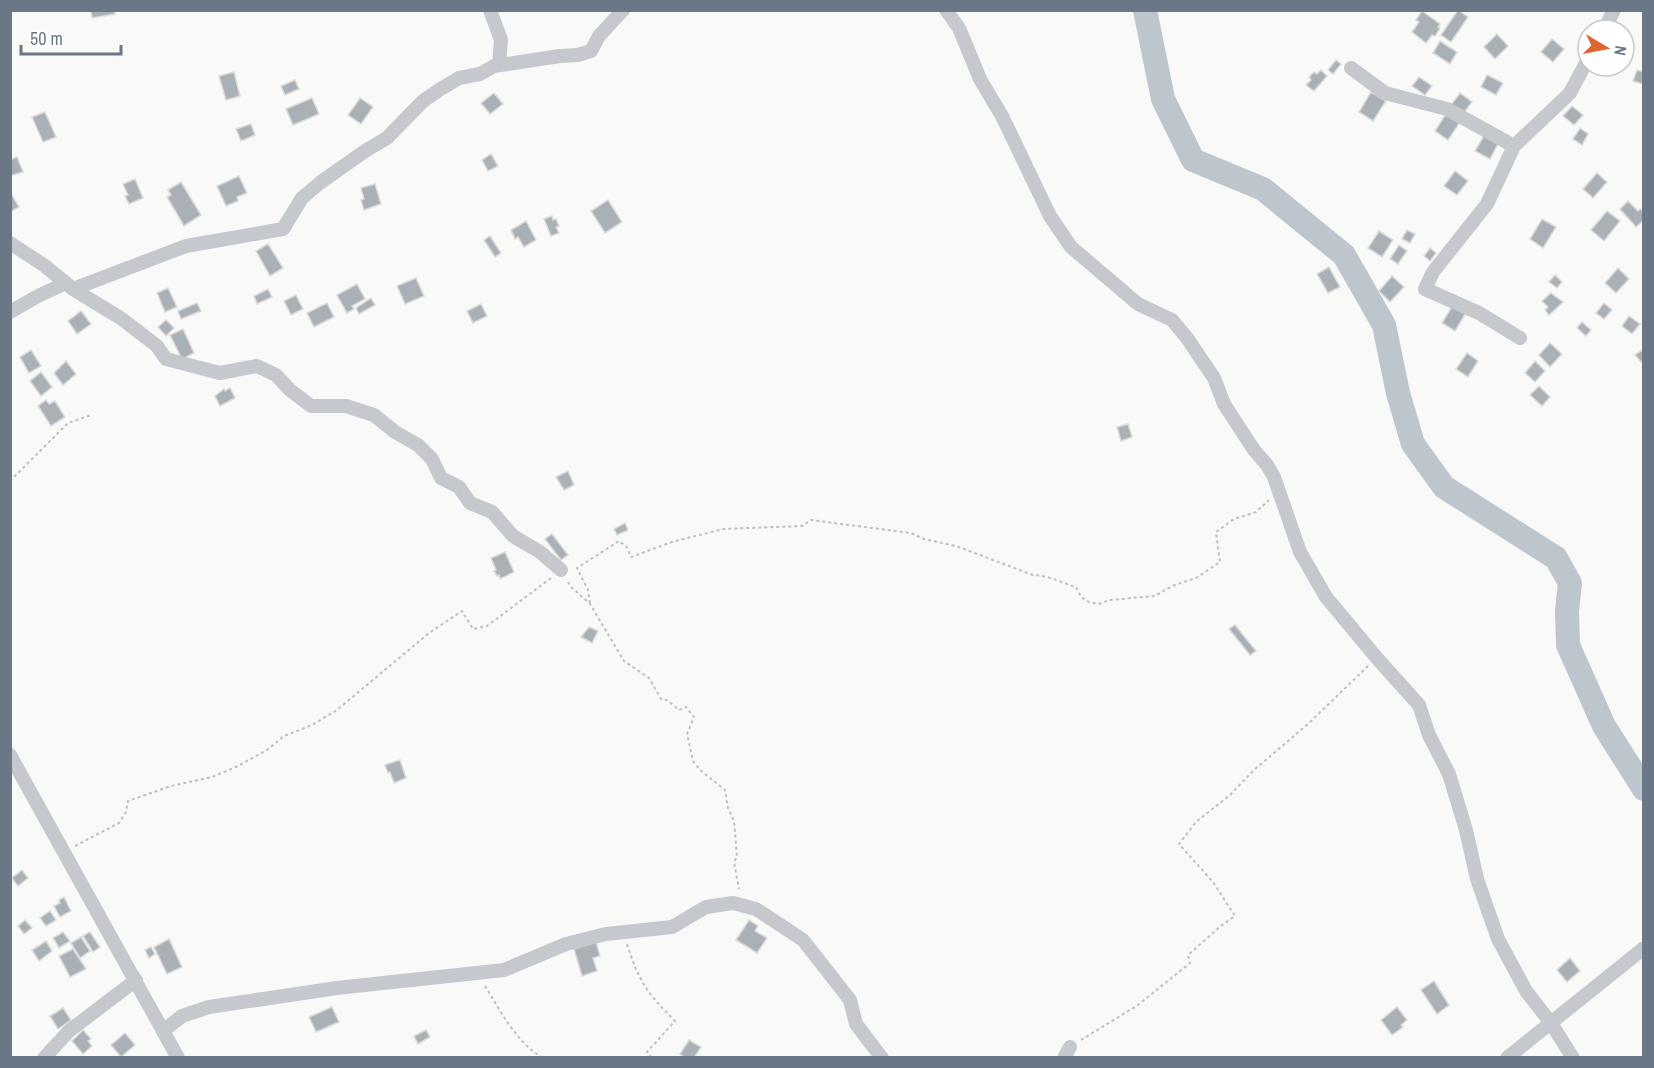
<svg xmlns="http://www.w3.org/2000/svg" width="1654" height="1068" font-family="'Archivo Narrow',sans-serif">
  <rect width="100%" height="100%" fill="#f9f9f7"/>
  <g fill="none" stroke-linecap="round" stroke-linejoin="round">
    <path stroke="#bdc6cc" stroke-width="24" d="M1145,10L1163,99L1193,160L1263,189L1344,255L1384,325L1398,393L1413,444L1444,487L1556,558L1570,583L1567,611L1568,645L1604,726L1644,789"/>
  </g>
  <g fill="#a9b1b7" stroke="#dbdbd9" stroke-width="1.5">
    <path d="M91,10H115V14L92,18Z"/>
    <path d="M1458,10L1468,17L1451,42L1441,35Z"/>
    <path d="M1422,11L1440,24L1438,27L1440,28L1435,36L1432,35L1426,43L1412,32L1419,22L1416,20Z"/>
    <path d="M1497,34L1508,46L1495,59L1484,47Z"/>
    <path d="M1552,39L1564,49L1553,62L1541,52Z"/>
    <path d="M1440,41L1457,52L1450,64L1433,53Z"/>
    <path d="M1336,60L1341,64L1333,74L1328,70Z"/>
    <path d="M1321,70L1327,76L1314,91L1306,85L1311,80L1309,77L1314,72L1317,74Z"/>
    <path d="M1637,70L1644,72L1643,84L1633,81Z"/>
    <path d="M234,72L240,96L226,100L219,76Z"/>
    <path d="M1487,75L1503,83L1496,95L1481,87Z"/>
    <path d="M1419,77L1432,86L1425,95L1412,86Z"/>
    <path d="M295,80L299,89L285,95L281,86Z"/>
    <path d="M1371,92L1386,101L1373,121L1359,112Z"/>
    <path d="M494,93L503,104L490,114L481,103Z"/>
    <path d="M1460,93L1472,102L1463,114L1451,105Z"/>
    <path d="M312,98L319,114L293,125L286,109Z"/>
    <path d="M360,98L373,107L361,124L348,115Z"/>
    <path d="M1572,106L1583,115L1574,125L1563,116Z"/>
    <path d="M45,112L56,137L43,142L32,117Z"/>
    <path d="M1447,112L1460,122L1448,140L1435,131Z"/>
    <path d="M251,124L255,135L241,141L236,129Z"/>
    <path d="M1580,128L1588,134L1582,145L1573,139Z"/>
    <path d="M1485,134L1499,142L1490,159L1475,151Z"/>
    <path d="M491,154L498,166L488,171L482,160Z"/>
    <path d="M17,157L23,172L10,176V160Z"/>
    <path d="M1455,171L1468,181L1457,195L1444,186Z"/>
    <path d="M1597,173L1607,182L1593,198L1583,189Z"/>
    <path d="M239,176L247,193L237,197L238,201L226,206L217,186Z"/>
    <path d="M135,179L143,198L129,204L125,196L128,195L123,184Z"/>
    <path d="M181,182L201,215L184,226L167,197L171,195L168,190Z"/>
    <path d="M375,184L381,204L364,210L361,200L364,199L361,188Z"/>
    <path d="M10,192L19,207L10,212Z"/>
    <path d="M608,200L622,222L605,233L591,211Z"/>
    <path d="M1628,201L1638,211L1640,209L1644,212V220L1636,227L1620,209Z"/>
    <path d="M1607,211L1620,221L1604,241L1591,230Z"/>
    <path d="M552,216L553,220L556,219L559,226L556,227L559,233L551,236L544,219Z"/>
    <path d="M1542,219L1556,227L1543,248L1530,239Z"/>
    <path d="M526,221L536,240L524,247L518,237L515,239L511,230Z"/>
    <path d="M1407,230L1415,234L1410,243L1402,239Z"/>
    <path d="M1379,231L1393,240L1382,257L1368,248Z"/>
    <path d="M490,236L501,253L495,257L484,240Z"/>
    <path d="M268,244L283,268L270,276L256,251Z"/>
    <path d="M1399,245L1407,251L1398,264L1390,259Z"/>
    <path d="M1430,248L1436,253L1430,261L1424,256Z"/>
    <path d="M1329,267L1340,287L1328,293L1317,274Z"/>
    <path d="M1618,268L1629,279L1616,293L1605,283Z"/>
    <path d="M1555,275L1562,282L1557,288L1549,282Z"/>
    <path d="M1392,276L1404,287L1390,302L1379,291Z"/>
    <path d="M416,278L424,296L405,304L397,286Z"/>
    <path d="M357,284L365,299L352,306L354,309L347,313L337,295Z"/>
    <path d="M168,288L177,307L165,312L157,293Z"/>
    <path d="M268,289L272,297L257,304L254,296Z"/>
    <path d="M1551,293L1563,302L1549,315L1545,310L1548,307L1542,301Z"/>
    <path d="M296,295L303,309L291,315L284,301Z"/>
    <path d="M371,298L375,305L359,314L356,308Z"/>
    <path d="M197,303L201,311L181,319L178,311Z"/>
    <path d="M327,303L334,317L314,327L307,313Z"/>
    <path d="M1604,303L1612,310L1604,319L1596,313Z"/>
    <path d="M481,304L487,316L473,323L467,311Z"/>
    <path d="M1453,305L1466,313L1455,331L1442,323Z"/>
    <path d="M81,311L91,324L77,334L68,321Z"/>
    <path d="M1629,316L1640,324L1632,334L1622,326Z"/>
    <path d="M166,320L174,328L166,336L158,327Z"/>
    <path d="M1582,322L1591,330L1586,336L1577,328Z"/>
    <path d="M183,329L194,353L182,359L170,335Z"/>
    <path d="M1550,343L1562,354L1550,367L1539,355Z"/>
    <path d="M1644,349V365L1635,355Z"/>
    <path d="M31,350L41,366L29,373L20,357Z"/>
    <path d="M1467,353L1478,361L1468,377L1456,369Z"/>
    <path d="M66,361L76,374L63,385L54,373Z"/>
    <path d="M1535,361L1545,371L1535,382L1525,373Z"/>
    <path d="M41,372L52,387L41,396L30,381Z"/>
    <path d="M1539,386L1550,397L1542,406L1530,395Z"/>
    <path d="M230,388L235,398L220,406L215,396L224,389L225,391Z"/>
    <path d="M46,400L49,404L55,401L65,417L51,426L38,406Z"/>
    <path d="M1128,424L1132,437L1121,441L1117,427Z"/>
    <path d="M568,471L574,485L564,490L556,477Z"/>
    <path d="M625,523L628,530L617,535L614,529Z"/>
    <path d="M552,534L568,555L561,560L545,539Z"/>
    <path d="M505,552L514,572L500,579L499,575L497,576L494,571L496,570L491,558Z"/>
    <path d="M1235,625L1256,651L1250,655L1229,629Z"/>
    <path d="M589,627L598,631L592,643L581,637Z"/>
    <path d="M400,760L406,778L394,783L390,772L388,773L385,765Z"/>
    <path d="M22,870L28,878L18,886L12,878Z"/>
    <path d="M64,897L71,911L60,917L54,906L60,903L59,900Z"/>
    <path d="M50,911L56,920L46,926L40,918Z"/>
    <path d="M25,920L32,928L24,934L18,926Z"/>
    <path d="M749,920L758,926L755,931L767,938L757,953L736,940Z"/>
    <path d="M63,932L70,941L59,948L53,938Z"/>
    <path d="M90,932L100,947L93,952L83,936Z"/>
    <path d="M81,937L90,951L80,958L71,943Z"/>
    <path d="M169,939L182,967L167,974L154,947Z"/>
    <path d="M46,941L52,951L39,961L32,950Z"/>
    <path d="M596,942L600,956L593,958L597,971L582,976L574,949Z"/>
    <path d="M151,947L155,954L149,958L145,950Z"/>
    <path d="M73,949L86,969L70,977L59,956Z"/>
    <path d="M1570,958L1580,971L1567,982L1557,970Z"/>
    <path d="M1434,981L1449,1005L1437,1014L1421,990Z"/>
    <path d="M332,1007L339,1022L316,1032L309,1017Z"/>
    <path d="M1397,1007L1407,1020L1401,1025L1403,1027L1392,1035L1381,1020Z"/>
    <path d="M63,1008L71,1020L58,1029L50,1016Z"/>
    <path d="M83,1030L91,1039L88,1041L92,1046L83,1054L72,1041Z"/>
    <path d="M426,1030L430,1037L418,1044L414,1036Z"/>
    <path d="M125,1033L135,1045L121,1057L111,1045Z"/>
    <path d="M689,1040L701,1047L694,1058H686L680,1054Z"/>
  </g>
  <g fill="none" stroke-linecap="round" stroke-linejoin="round">
    <g stroke="#bdbfc2" stroke-width="2" stroke-dasharray="3 3" stroke-linecap="butt">
      <path d="M10,481L68,423L91,415"/>
      <path d="M568,582L571,587L590,604L624,661L649,678L661,699L667,700L679,710L686,707L694,717L687,734L693,761L700,770L725,790L728,808L734,821L737,857L734,862L739,889"/>
      <path d="M590,603L588,590L577,568L619,541L627,547L631,557L672,542L723,529L802,526L811,520L911,533L924,539L956,546L1033,575C1048,575 1062,583 1076,587L1081,597L1089,602L1099,604L1109,600L1155,596L1172,586L1196,578L1220,562L1216,532L1234,519L1256,512L1269,500"/>
      <path d="M75,846L119,823L126,812L128,801L171,786L212,777L236,767L267,750L284,736L312,725L337,710L429,633L462,611L473,629L487,626L551,578"/>
      <path d="M627,944C639,982 647,993 675,1021L647,1052L652,1058"/>
      <path d="M485,986C501,1012 516,1042 543,1058"/>
      <path d="M1081,1040L1138,1005L1190,963L1188,955L1222,925L1235,916L1213,882L1179,844L1196,822L1230,795L1254,770L1308,724L1368,666"/>
    </g>
    <g stroke="#c5c8cc" stroke-width="14">
      <path d="M490,10L501,40L499,65"/>
      <path d="M946,10L959,28L980,79L1002,116L1050,216L1071,247L1138,304L1172,320L1187,338L1214,378L1224,404L1254,450L1267,465L1274,477L1300,552L1326,597L1376,657L1419,705L1429,735L1449,774L1466,830L1477,879L1498,939L1526,991L1551,1023L1573,1058"/>
      <path d="M1604,30L1614,10"/>
      <path d="M1351,68L1385,93L1447,109L1514,146"/>
      <path d="M10,243L45,266L73,289L122,319L157,346L166,359L220,373L257,366L276,375L290,390L311,406H346L374,415L395,432L418,445L432,459L441,478L459,487L470,503L492,512L513,536L540,552L561,570"/>
      <path d="M73,289L186,246L283,229L302,198L321,182L365,151L387,138L423,101L439,90L459,78L480,74L494,66L560,56L578,55L591,51L599,36L623,10"/>
      <path d="M10,312L38,296L66,283"/>
      <path d="M1520,338L1479,313L1425,289L1433,272L1487,204L1514,146L1570,93L1588,59"/>
      <path d="M10,755L178,1058"/>
      <path d="M163,1031L182,1016L209,1007L337,988L504,970L566,944L606,934L672,927L706,907L733,903L756,909L803,940L850,1000L856,1024L882,1058"/>
      <path d="M44,1058L69,1031L136,980"/>
      <path d="M1064,1058L1070,1047"/>
      <path d="M1507,1058L1644,948"/>
    </g>
  </g>
  <rect width="1654" height="1068" fill="none" stroke="#697786" stroke-width="24"/>
  <g transform="translate(1606 48) rotate(100)"><circle r="28" fill="#ffffff" stroke="#c3c9cf" stroke-width="1.5"/>
  <path d="M0-4.5L10 22L0 15L-10 22Z" fill="#dd6633"/>
  <text y="-9" font-size="16" font-weight="bold" text-anchor="middle" fill="#697786">N</text>
  </g>
  <path d="M21 45v9h100v-9" fill="none" stroke="#697786" stroke-width="3"/>
  <text x="30" y="45" font-size="18" fill="#697786" stroke="#ffffff" stroke-width="4.5" paint-order="stroke">50 m</text>
</svg>
